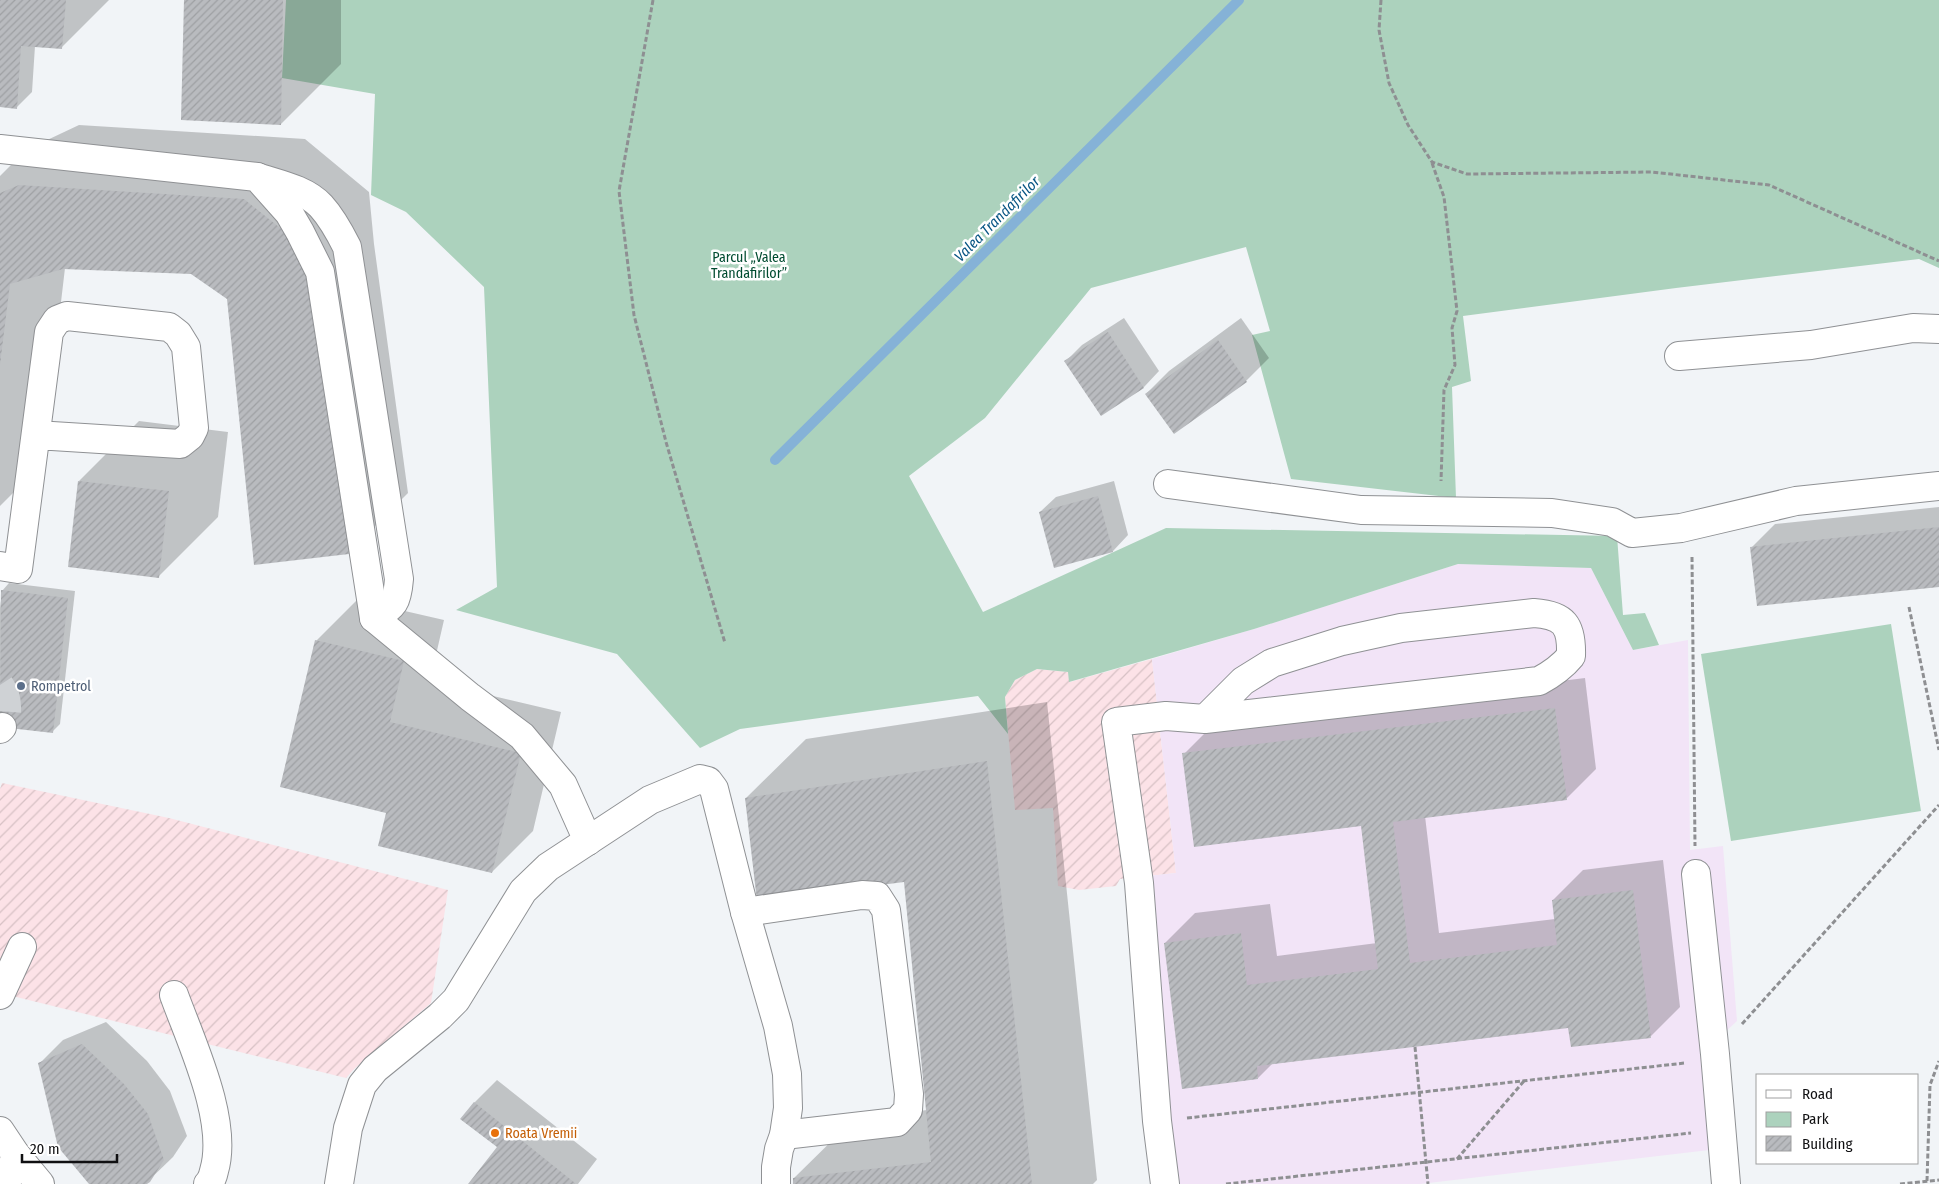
<svg xmlns="http://www.w3.org/2000/svg" width="1939" height="1184" font-family="'Fira Sans Condensed',sans-serif">
  <defs>
    <pattern id="industrial-furrows" width="10" height="10" patternUnits="userSpaceOnUse" patternTransform="scale(1.25)"><rect width="10" height="10" fill="#fce2e7"/><path d="M-1 1l2-2M0 10L10 0M9 11l2-2" fill="none" stroke="#d7c1c5"/></pattern>
    <pattern id="building-hatch" width="6" height="6" patternUnits="userSpaceOnUse" patternTransform="scale(1.25)"><rect width="6" height="6" fill="#b9bbbf"/><path d="M-1 1l2-2M0 6l6-6M5 7l2-2" fill="none" stroke="#9ea0a3"/></pattern>
  </defs>
  <rect width="100%" height="100%" fill="#f1f4f7"/>
  <g fill="url(#industrial-furrows)">
    <path d="M1152,659L1176,873L1120,879L1116,886L1079,890L1058,886L1053,808L1015,810L1005,697L1015,680L1037,669L1068,672L1070,682Z"/>
    <path d="M2,783L169,818L448,890L431,1003L354,1069L346,1078L0,993V789Z"/>
  </g>
  <path fill="#f2e4f7" d="M1458,564L1591,568L1633,650L1688,640L1690,850L1723,846L1737,1021L1723,1034L1735,1147L1420,1184H1159L1131,878L1176,873L1152,659L1254,629Z"/>
  <g fill="#acd2bd">
    <path d="M286,0H1939V268L1919,259L1676,288L1463,316L1471,381L1452,387L1456,498L1291,479L1252,335L1270,331L1246,247L1091,288L985,418L909,476L983,612L1166,528L1617,536L1623,615L1645,613L1659,645L1633,650L1591,568L1458,564L1254,629L1069,682L1068,672L1037,669L1015,680L1005,697L1008,734L978,696L740,729L700,748L617,654L456,610L497,587L484,287L406,212L371,195L375,94L282,78Z"/>
    <path d="M1891,624L1921,811L1731,841L1701,654Z"/>
  </g>
  <g fill="#0003">
    <path d="M0,0H109L62,47L35,46L32,92L16,108L0,106Z"/>
    <path d="M185,0H341V64L281,124Z"/>
    <path d="M79,125L305,139L369,192L374,244L408,493L348,553L229,298L192,273L65,268L42,464L0,506V176L26,150Z"/>
    <path d="M1124,318L1159,371L1144,387L1101,415L1066,361L1082,345Z"/>
    <path d="M1241,318L1269,358L1246,381L1174,433L1146,394L1169,371Z"/>
    <path d="M139,421L228,432L218,517L158,577L79,481Z"/>
    <path d="M1114,481L1128,535L1113,551L1040,512L1056,497Z"/>
    <path d="M1939,507V586L1752,547L1775,524Z"/>
    <path d="M9,583L75,591L60,724L53,731L0,725V608L2,591Z"/>
    <path d="M357,600L444,620L430,681L561,712L533,831L492,872L316,641Z"/>
    <path d="M1585,678L1596,769L1566,799L1425,816L1439,933L1555,919L1553,900L1583,870L1663,860L1680,1007L1650,1037L1570,1027L1273,1063L1258,1078L1165,943L1195,913L1270,904L1277,956L1377,943L1362,825L1184,754L1214,724Z"/>
    <path d="M1047,702L1097,1180L1093,1184H795L794,1178L854,1119L927,1110L905,880L746,798L806,739Z"/>
    <path d="M106,1022L147,1061L170,1091L187,1136L173,1157L145,1184H90L40,1063L63,1040Z"/>
    <path d="M497,1080L597,1159L578,1184H469L498,1147L474,1103Z"/>
  </g>
  <g fill="none" stroke-linecap="round" stroke-linejoin="round">
    <path stroke="#85b2d7" stroke-width="10" d="M775,460L1239,0"/>
  </g>
  <g fill="url(#building-hatch)">
    <path d="M0,0H66L62,49L21,46L17,109L0,107Z"/>
    <path d="M184,0H283L281,125L181,120Z"/>
    <path d="M19,185L244,199L310,252L315,304L349,554L254,565L227,299L191,274L63,269L10,284L0,365V193Z"/>
    <path d="M1108,332L1144,388L1101,416L1064,361Z"/>
    <path d="M1218,340L1247,382L1174,434L1145,394Z"/>
    <path d="M78,481L169,491L159,578L68,567Z"/>
    <path d="M1098,496L1113,552L1054,568L1039,512Z"/>
    <path d="M1939,527V587L1757,606L1750,547Z"/>
    <path d="M1,590L68,598L53,733L0,727Z"/>
    <path d="M315,640L404,661L390,722L521,753L492,873L378,846L386,813L280,787Z"/>
    <path d="M1555,708L1567,800L1393,822L1410,963L1557,945L1552,900L1633,890L1651,1038L1571,1047L1568,1028L1257,1066L1258,1079L1182,1089L1164,943L1241,933L1247,985L1378,969L1361,826L1194,847L1182,753Z"/>
    <path d="M987,761L1032,1184H793V1178L931,1162L904,882L757,901L745,798Z"/>
    <path d="M82,1044L124,1084L148,1114L164,1160L150,1182L147,1184H89L58,1147L38,1063Z"/>
    <path d="M474,1102L575,1183V1184H468L497,1147L460,1119Z"/>
  </g>
  <g fill="none" stroke-linecap="round" stroke-linejoin="round">
    <path stroke="#cfd2d5" stroke-width="28" stroke-dasharray="28 14" stroke-linecap="butt" d="M0,685C8,697 10,714 2,727"/>
    <g stroke="#8f9194" stroke-width="30">
      <g id="minor">
        <path d="M0,149L257,177L289,213L300,232L320,272L374,618"/>
        <path d="M257,177C278,184 305,189 321,206C332,218 340,233 347,247L399,579C397,604 394,605 374,618L470,697L522,736L563,785L588,841"/>
        <path d="M1679,356L1811,345L1913,328L1939,329"/>
        <path d="M1168,484L1361,510L1552,513L1612,522L1632,533L1681,528L1796,501L1939,486"/>
        <path d="M0,566L18,569L49,332L57,320L67,316L169,327L178,334L186,347L194,428L190,436L180,444L36,435"/>
        <path d="M0,729L2,727"/>
        <path d="M1696,874L1715,1054L1726,1184"/>
        <path d="M745,912L862,895L877,896L886,910L909,1094L908,1110L897,1122L784,1135"/>
        <path d="M0,995L22,947"/>
        <path d="M174,995C191,1042 229,1121 214,1171C213,1176 212,1180 208,1184"/>
        <path d="M0,1131L16,1155L40,1184"/>
        <path d="M6,1184L16,1155"/>
        <path d="M339,1184L348,1128L362,1085L375,1069L440,1016L456,1000L523,891L548,867L650,800L700,779L708,781L714,789L745,912L778,1026L787,1074L788,1108L784,1135L779,1149L776,1167V1184"/>
        <path d="M1165,1184L1157,1121L1139,883L1116,722L1166,716L1205,719L1539,681C1552,674 1562,667 1571,656C1572,625 1564,615 1534,613L1401,628L1342,641L1272,663L1243,681L1205,719"/>
      </g>
    </g>
    <g stroke="#8e8f92" stroke-width="3" stroke-dasharray="5 2.5" stroke-linecap="butt">
      <path d="M653,0L619,191L634,315L666,442L725,643"/>
      <path d="M1381,0L1379,30L1389,83L1408,125L1432,162L1467,174L1652,172L1769,185L1939,261"/>
      <path d="M1432,163L1444,197L1457,311L1452,328L1455,365L1444,390L1441,481"/>
      <path d="M1692,557L1695,846"/>
      <path d="M1909,607L1939,750"/>
      <path d="M1742,1024L1939,805"/>
      <path d="M1415,1047L1428,1184"/>
      <path d="M1187,1118L1685,1063"/>
      <path d="M1457,1159L1524,1081"/>
      <path d="M1927,1181L1930,1085L1939,1061"/>
      <path d="M1226,1184L1691,1133"/>
      <path d="M1900,1184L1939,1180"/>
    </g>
    <use href="#minor" stroke="#fff" stroke-width="28"/>
  </g>
  <circle fill="#5c6f8a" stroke="#fff" stroke-width="2" cx="21" cy="686" r="5"/>
  <circle fill="#e8710a" stroke="#fff" stroke-width="2" cx="495" cy="1133" r="5"/>
  <g text-anchor="middle" dominant-baseline="central" stroke-width="5" stroke-linejoin="round" paint-order="stroke">
    <g font-size="14" fill="#004b30" stroke="#fff">
      <text x="749" y="257">Parcul „Valea<tspan x="749" dy="16">Trandafirilor”</tspan></text>
    </g>
    <g font-size="14" fill="#4e5e75" stroke="#fff" text-anchor="start">
      <text x="31" y="686">Rompetrol</text>
    </g>
    <g font-size="14" fill="#c56008" stroke="#fff" text-anchor="start">
      <text x="505" y="1133">Roata Vremii</text>
    </g>
    <g font-size="15" font-style="italic" fill="#085584" stroke="#fff">
      <text transform="translate(997 219) rotate(-45)">Valea Trandafirilor</text>
    </g>
  </g>
  <rect x="1756" y="1074" width="162" height="90" fill="#ffffff" stroke="#9f9fa0"/>
  <rect x="1766" y="1090" width="25" height="8" fill="#ffffff" stroke="#9f9fa0"/>
  <text x="1802" y="1099" font-size="15" fill="#101012">Road</text>
  <rect x="1766" y="1112" width="25" height="15" fill="#acd2bd" stroke="#9f9fa0"/>
  <text x="1802" y="1124" font-size="15" fill="#101012">Park</text>
  <rect x="1766" y="1136" width="25" height="15" fill="url(#building-hatch)" stroke="#9f9fa0"/>
  <text x="1802" y="1149" font-size="15" fill="#101012">Building</text>
  <path d="M22 1154v8h95v-8" fill="none" stroke="#101012" stroke-width="2.5"/>
  <text x="30" y="1154" font-size="15" fill="#101012" stroke="#ffffff" stroke-width="4" paint-order="stroke">20 m</text>
</svg>
